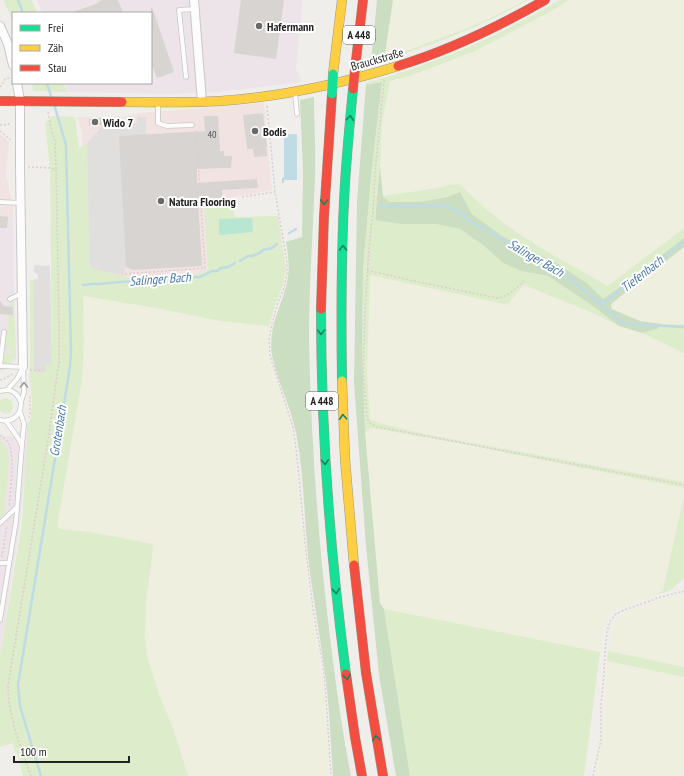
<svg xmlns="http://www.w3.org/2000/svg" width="684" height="776" font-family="'PT Sans Narrow',sans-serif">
  <rect width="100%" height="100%" fill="#f0eeeb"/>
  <g fill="#f1e3e1">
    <path d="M264,103L272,190L223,199L204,202L208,271L202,273L85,281L82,132L77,117H123L139,113L168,111Z"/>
    <path d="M0,134L9,142L6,174L13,208V216L0,215Z"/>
  </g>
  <g fill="#ede4e9">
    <path d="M37,0H303L296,68L301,79L300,82L270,86L220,92L170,94L69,92L65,83H151V13H42Z"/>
    <path d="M0,215L13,216L14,297L16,359L5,370L0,372Z"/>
    <path d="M29,374H50L34,474L25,473L20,523L0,655V435L14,437L28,424L32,418L33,399L29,381Z"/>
  </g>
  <g fill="#efefdf">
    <path d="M393,0H525L482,22L451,35L418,47L384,58Z"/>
    <path d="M569,0H684V228L609,286L561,260L515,231L486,209L459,184L449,185L438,188L383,196L380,167L382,124L390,81L410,76L475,51L550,12Z"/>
    <path d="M684,247V324H662L640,321L612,308L611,304Z"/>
    <path d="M370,275L508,305L511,300L524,285L593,313L619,326L642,333L684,353V482L425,434L382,424L370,420L367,373Z"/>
    <path d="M83,295L156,308L220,321L269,326L268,339V354L275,380L285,408L291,428L294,446L308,587L325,697L329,776H188L174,731L159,694L147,656L145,635L146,601L151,565L153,544L90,532L61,529L57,527L71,439L79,397L83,370Z"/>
    <path d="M372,428L458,443L684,488V496L663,590L657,595L620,607L609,614L605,623L600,652L384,609L380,603L365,432Z"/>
    <path d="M684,596V667L608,651L610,634L613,623L616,618L626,612L651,602L673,597Z"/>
    <path d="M607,661L684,677V776H596L603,717Z"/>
  </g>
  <g fill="#ddeccb">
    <path d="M3,0H32L37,13H13V24L9,12Z"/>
    <path d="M525,0H528C482,26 434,45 384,60V58C432,42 481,25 525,0Z"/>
    <path d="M560,0H569L550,12L475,51L410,76L390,81L382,124L380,167L375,219L401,224H436L460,229L483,245L503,263L521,271L548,276L590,304L619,326L593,313L524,285L511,300L508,305L370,275L367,373L370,420L382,424L425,434L684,482V488L458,443L372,428L365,432L362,351L363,269L372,166L382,82L366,85V83C393,75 420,67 447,56C486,41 523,21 560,0Z"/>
    <path d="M32,83H63L68,92L33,91Z"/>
    <path d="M52,116L75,117L79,148L87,143L90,268L129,278L202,273L208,271L204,202L223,199L233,206L235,217L278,216L286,269L283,285L276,303L269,326L220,321L156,308L83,296L84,343L82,380L57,527L61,529L90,532L153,544L151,565L146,601L145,635L147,656L159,694L174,731L188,776H23L17,753H15L13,743L0,747V656L22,523L28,423L31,418L32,402L30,374V280H33L34,372L46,364L52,363L50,169L45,123Z"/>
    <path d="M459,184C468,192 477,201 486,209C523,240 567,263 608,286L684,228V238L627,282L603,299L588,284L555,262L502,236L472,214L460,192L447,197L420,202H389L383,196L438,188L449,185Z"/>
    <path d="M14,300L16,359H11V363H3L4,353L11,354V350L4,349L9,314L13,315V307L9,306L10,303Z"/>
    <path d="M662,324H684V353L642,333L657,329Z"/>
    <path d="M6,398L12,401L13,406L11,412L5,414L0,411V400Z"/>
    <path d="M0,439C6,445 8,451 9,459L5,513L0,517Z"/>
    <path d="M684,496V578L671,590L657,595L663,590Z"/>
    <path d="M384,609L600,652L584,776H410Z"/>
    <path d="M608,651L684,667V677L607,661Z"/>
  </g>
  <g fill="#cbdec1">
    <path d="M377,0H393L384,60L371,61Z"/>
    <path d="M382,82L372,166L363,269L362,351L365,432L380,603L384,609L410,776H396L379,675L366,546L354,383L357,201L366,85Z"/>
    <path d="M314,97C314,123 316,150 315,176C313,231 309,285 309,340C311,434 317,527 328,620C334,672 341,725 351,776H333C332,760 331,744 330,728C329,713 328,697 326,682C321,640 313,599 308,556C304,515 304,474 296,433C291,406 277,382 272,355C268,329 279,311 286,287C290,272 289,258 286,242L302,237L303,172L300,100Z"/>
    <path d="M380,167L383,196L389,202H420L447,197L460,192L472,214L502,236L555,262L588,284L603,299L627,282L684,238V247L611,304L612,309L640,321L662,324L657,329L642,333L619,326L590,304L548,276L521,271L503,263L483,245L460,229L436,224H401L375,220Z"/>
  </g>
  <path fill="#b7e6d2" d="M252,218L253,232L219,235V219Z"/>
  <g fill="#e0dfde">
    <path d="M137,117H146V135L124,276L90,268L87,143L103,125L137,123Z"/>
    <path d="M34,265L50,266L52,364H46V372H34L33,280L38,279V275L34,272Z"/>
  </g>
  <path fill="#bfdbe3" d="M284,134H297V180H284V183H282V178L284,177Z"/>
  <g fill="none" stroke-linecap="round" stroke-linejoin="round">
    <g stroke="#bfdbe3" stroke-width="2.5">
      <path d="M18,0L23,13"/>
      <path d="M47,83L52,100"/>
      <path d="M381,207L422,205L436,207L440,204L444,205L463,214L467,220L489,231L556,271L566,275L621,322L631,324L684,327"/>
      <path d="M289,233L296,229"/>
      <path d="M240,261L248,256H252L260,253L263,250L272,248L277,244"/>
      <path d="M83,285C88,285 94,283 98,284L168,278L200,277L212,271H217L221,268L228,267L235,263"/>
      <path d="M599,303L606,301L614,295L617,292L639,277L645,270L675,249L684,241"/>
      <path d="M41,776L20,706L18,685L70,367L71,352L66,145L54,104"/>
    </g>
  </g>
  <g fill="#d7d4d2">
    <path d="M103,0H118L123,13H73V12L98,3V2Z"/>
    <path d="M241,0H284L276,59L234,53Z"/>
    <path d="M152,7L174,72L157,78L153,67L151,68V8Z"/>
    <path d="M263,113L267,147H266L267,156L254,157L253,149H247L243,115Z"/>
    <path d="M204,116H218L220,151H224V156H232L231,168H223L197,169V183L257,179L258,188L222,190V198L198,199L202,266L133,270L126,267L119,136L205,131Z"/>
    <path d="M102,118V125H89V119Z"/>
    <path d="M0,216L8,217L7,228H0Z"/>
    <path d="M0,301L4,306L13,307V315L0,314Z"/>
  </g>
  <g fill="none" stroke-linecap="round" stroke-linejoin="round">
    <g stroke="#c9c8c7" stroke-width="5.5">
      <g id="lane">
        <path d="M186,77L179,10L195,9"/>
        <path d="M295,92L297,114"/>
        <path d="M158,103V123L167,126L192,125"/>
        <path d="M0,202L21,203"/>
        <path d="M10,299L22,293"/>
        <path d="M0,366L4,332"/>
        <path d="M0,366L23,367"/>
        <path d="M7,390L17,379L23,367"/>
        <path d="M0,391L7,390L12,391L16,394L19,398L21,403L20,411L24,424L22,445L16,521L0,620"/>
        <path d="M21,402L24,392L23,367"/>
        <path d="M0,420C9,422 16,419 20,411"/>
        <path d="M6,421L18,438L21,444"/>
        <path d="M0,523L17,507"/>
        <path d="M0,563H9"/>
      </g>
    </g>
    <g stroke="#c9c8c7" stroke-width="10">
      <g id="street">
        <path d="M194,0L202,102"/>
        <path d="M0,26L8,44L13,65"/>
        <path d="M17,83L20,101V167L23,367"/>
      </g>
    </g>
    <g stroke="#999a82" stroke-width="10">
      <g id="fast">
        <path d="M321,309C321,431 330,553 346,674"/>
        <path d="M342,381C341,315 341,249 345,183C347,152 350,120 353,89"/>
      </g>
    </g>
    <g stroke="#999a82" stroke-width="10">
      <g id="slow">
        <path d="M333,74L342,0"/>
        <path d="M122,102C155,102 187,103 220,101C280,97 340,84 398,66"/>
        <path d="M342,381L345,459L354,565"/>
      </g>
    </g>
    <g stroke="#999a82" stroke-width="10">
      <g id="jam">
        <path d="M398,66C450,50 498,27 545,0"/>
        <path d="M355,69L363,0"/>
        <path d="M0,101L122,102"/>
        <path d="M321,309L324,216L332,94"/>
        <path d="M354,565L366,673L383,776"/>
        <path d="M346,674L355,737L362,776"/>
      </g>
    </g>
    <g stroke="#dccecd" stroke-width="1.5" stroke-dasharray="2 2" stroke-linecap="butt">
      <path d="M384,80L375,172L373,212L369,248L365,309L363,374L367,417C369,423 372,425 378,427L684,485"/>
      <path d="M0,87L2,85L5,79L11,78"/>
      <path d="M267,106L275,192L287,262V274L284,288L278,302L272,324L269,339L270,356L293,427L297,457L306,552L313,609L323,665L326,696L331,776"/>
      <path d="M48,112L51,128L55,141L56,169"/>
      <path d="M0,125L12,124"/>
      <path d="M0,131L12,141"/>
      <path d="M28,167L51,168L56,170L59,323V363L57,375L49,434L8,686C8,717 21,747 31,776"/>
      <path d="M242,197L275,192"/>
      <path d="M367,270L410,280L497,298C508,297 515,289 524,281"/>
      <path d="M125,274L205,268L196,129"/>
      <path d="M30,370H43"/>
      <path d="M0,380L4,379L12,374"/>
      <path d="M29,418L30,416V394"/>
      <path d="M0,435C3,438 7,440 9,444C15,456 10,493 9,507"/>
      <path d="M2,557L7,525"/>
      <path d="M593,776L601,740V705L604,675L605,652L607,632L610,621L616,614L624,610L661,597L684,591"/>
    </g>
    <use href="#lane" stroke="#fdfcfc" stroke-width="4"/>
    <use href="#street" stroke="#fdfcfc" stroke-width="8"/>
    <use href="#fast" stroke="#16e098" stroke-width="9"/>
    <use href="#slow" stroke="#ffcf43" stroke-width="9"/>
    <use href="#jam" stroke="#f24e42" stroke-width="9"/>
    <g stroke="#c5a2ac" stroke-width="10" stroke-linecap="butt">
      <path id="fast-bridge" d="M332,94L333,74"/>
    </g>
    <g stroke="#c5a2ac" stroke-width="10" stroke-linecap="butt">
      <path id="jam-bridge" d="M353,89L355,69"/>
    </g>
    <use href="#fast-bridge" stroke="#16e098" stroke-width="9"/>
    <use href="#jam-bridge" stroke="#f24e42" stroke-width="9"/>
  </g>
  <defs><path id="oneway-chevron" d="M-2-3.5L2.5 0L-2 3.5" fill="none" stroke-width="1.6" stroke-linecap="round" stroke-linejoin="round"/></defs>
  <g stroke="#1c815d">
    <use href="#oneway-chevron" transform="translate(350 118) rotate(-85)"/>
    <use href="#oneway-chevron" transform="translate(324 202) rotate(93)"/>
    <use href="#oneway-chevron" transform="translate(343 248) rotate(-89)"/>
    <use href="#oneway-chevron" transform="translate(321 332) rotate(90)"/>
    <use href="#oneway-chevron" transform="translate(343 417) rotate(-93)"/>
    <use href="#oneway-chevron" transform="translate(325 462) rotate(87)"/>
    <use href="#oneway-chevron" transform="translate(336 591) rotate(84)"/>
    <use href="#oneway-chevron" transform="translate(347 677) rotate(82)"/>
    <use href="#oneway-chevron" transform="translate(376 738) rotate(-99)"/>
  </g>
  <use stroke="#9a9a9a" href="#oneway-chevron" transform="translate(24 385) rotate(-90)"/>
  <g fill="#6a6968" stroke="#fff" stroke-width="1.5">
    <circle cx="259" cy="26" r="4"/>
    <circle cx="95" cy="122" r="4"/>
    <circle cx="255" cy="131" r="4"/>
    <circle cx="161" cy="201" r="4"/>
  </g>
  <g text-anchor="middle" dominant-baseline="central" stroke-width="4" stroke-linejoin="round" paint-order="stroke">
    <g font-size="10" fill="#4f4e4e">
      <text x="212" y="134">40</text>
    </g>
    <g fill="#fff" stroke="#646464" stroke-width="1">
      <rect x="343" y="26" width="32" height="18" rx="3"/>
      <rect x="306" y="392" width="32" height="18" rx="3"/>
    </g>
    <g font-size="11" font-weight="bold" fill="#222">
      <text x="359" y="35">A 448</text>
      <text x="322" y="401">A 448</text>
    </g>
    <g font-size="12" font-weight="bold" fill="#222" stroke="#fff" text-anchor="start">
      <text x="267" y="26">Hafermann</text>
      <text x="103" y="122">Wido 7</text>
      <text x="263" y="131">Bodis</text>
      <text x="169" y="201">Natura Flooring</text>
    </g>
    <g font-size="12" fill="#222" stroke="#fff">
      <text transform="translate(377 59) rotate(-16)">Brauckstraße</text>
    </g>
    <g font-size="13" font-style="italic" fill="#4a7aab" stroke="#fff">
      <text transform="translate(536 258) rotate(30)">Salinger Bach</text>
      <text transform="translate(642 274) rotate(-38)">Tiefenbach</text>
      <text transform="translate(160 279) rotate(-4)">Salinger Bach</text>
      <text transform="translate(58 431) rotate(-81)">Grotenbach</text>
    </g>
  </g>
  <rect x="12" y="12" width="140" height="72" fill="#ffffff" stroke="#a7a7a7"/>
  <rect x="20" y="25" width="20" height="6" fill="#16e098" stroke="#a7a7a7"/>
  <text x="48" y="32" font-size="12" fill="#222222">Frei</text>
  <rect x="20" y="45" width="20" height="6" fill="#ffcf43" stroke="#a7a7a7"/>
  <text x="48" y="52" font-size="12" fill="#222222">Zäh</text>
  <rect x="20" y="65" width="20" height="6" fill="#f24e42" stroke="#a7a7a7"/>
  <text x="48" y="72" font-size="12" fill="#222222">Stau</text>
  <path d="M14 756v6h115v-6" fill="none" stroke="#222222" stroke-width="2"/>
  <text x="20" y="756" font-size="12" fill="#222222" stroke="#ffffff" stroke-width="3" paint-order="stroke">100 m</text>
</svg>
